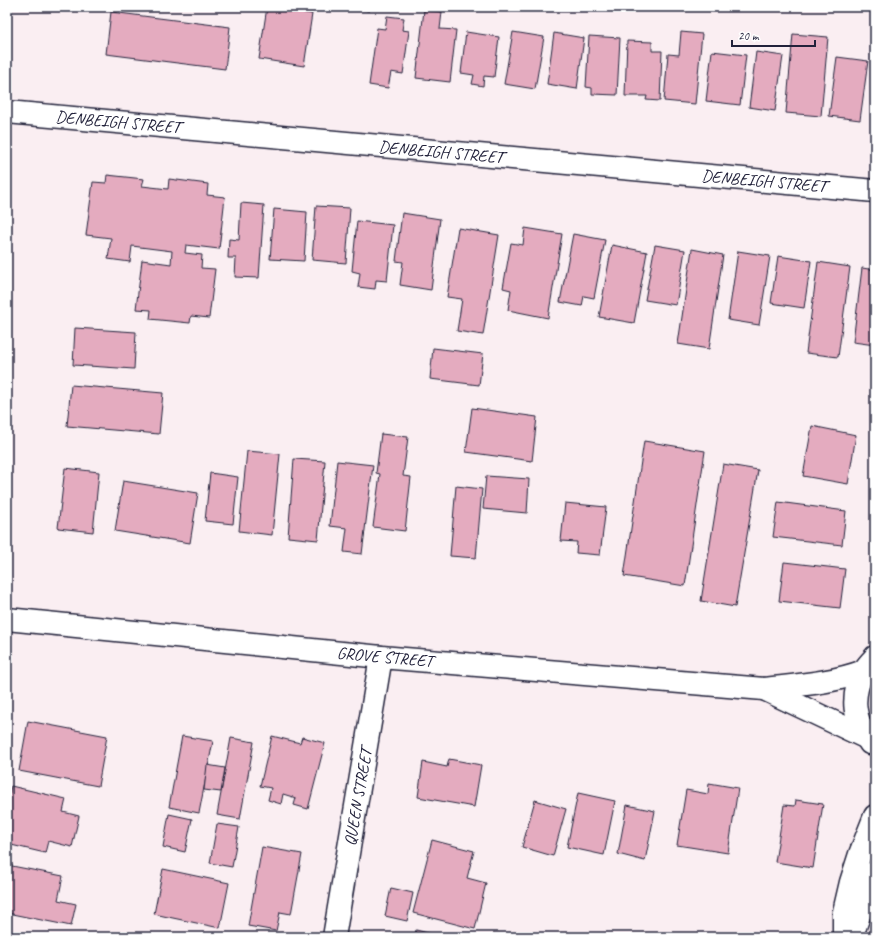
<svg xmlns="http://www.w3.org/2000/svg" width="882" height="944" font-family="Caveat,sans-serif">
  <rect width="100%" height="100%" fill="#faeef2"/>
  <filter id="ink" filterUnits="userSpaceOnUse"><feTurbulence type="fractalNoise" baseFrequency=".025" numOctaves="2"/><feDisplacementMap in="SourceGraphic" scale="8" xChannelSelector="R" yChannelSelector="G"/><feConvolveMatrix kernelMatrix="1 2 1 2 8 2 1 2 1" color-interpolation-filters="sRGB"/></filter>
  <g filter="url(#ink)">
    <g fill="#e4abbf" stroke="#22223b">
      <path d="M267,7L312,14L304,66L259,59Z"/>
      <path d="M299,7H323L322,11Z"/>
      <path d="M341,7H369V11Z"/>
      <path d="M424,10L442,12L440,29L456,30L450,82L416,78Z"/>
      <path d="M111,12L230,27L225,69L106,54Z"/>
      <path d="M387,16L404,18L402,30L409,31L403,74L391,72L388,88L369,85L377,28L385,29Z"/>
      <path d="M466,32L499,37L494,77L484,76L483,86L472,84L474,75L461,73Z"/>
      <path d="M513,32L544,37L535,89L504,84Z"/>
      <path d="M681,32L702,34L695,104L664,101L668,54L679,55Z"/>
      <path d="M554,33L584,38L577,89L547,84Z"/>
      <path d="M793,34L828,37L821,116L786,113Z"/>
      <path d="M589,36L620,38L617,95L592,94V88L586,87Z"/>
      <path d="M627,41L652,42V51H662L660,101L646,100L647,96H625Z"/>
      <path d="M712,51L746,55L740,105L706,101Z"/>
      <path d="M756,52L783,56L775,111L749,107Z"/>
      <path d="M837,57L868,61L860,120L829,116Z"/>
      <path d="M107,175L144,179L142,186L168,189L169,179L208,184L207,195L225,197L219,249L186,245L185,253L202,255L201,268L215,269L209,318L191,316L190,323L150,319L151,310L136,309L142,260L171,264L172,251L132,246L130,262L108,259L111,238L86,235L93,182L106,183Z"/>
      <path d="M241,203L264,205L259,278L235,277L236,258H228L229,239L239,240Z"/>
      <path d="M316,206L350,208L346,263L312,260Z"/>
      <path d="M274,209L307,212L304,261L270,259Z"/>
      <path d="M402,213L440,219L431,290L400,285L403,262L396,261Z"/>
      <path d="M357,221L393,225L387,281L376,280L375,289L358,287L360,273L352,271Z"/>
      <path d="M458,228L499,235L483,335L457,331L462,299L447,297Z"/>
      <path d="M525,228L562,234L548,318L508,310L511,290L503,288L511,243L523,245Z"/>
      <path d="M573,234L605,240L594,298L584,296L582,306L560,302Z"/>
      <path d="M612,245L647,252L634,323L599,317Z"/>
      <path d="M655,245L685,250L676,305L645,300Z"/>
      <path d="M692,249L723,255L709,349L678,344Z"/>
      <path d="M738,251L770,256L759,325L728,320Z"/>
      <path d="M778,256L811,261L804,308L771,303Z"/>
      <path d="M818,262L850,267L838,357L806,353Z"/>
      <path d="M862,268L875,270V345L853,342Z"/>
      <path d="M75,328L136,332L134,369L73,365Z"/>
      <path d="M433,348L483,354L479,385L430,379Z"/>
      <path d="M71,385L163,393L159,434L67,426Z"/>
      <path d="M472,408L537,417L532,461L466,452Z"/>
      <path d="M812,426L856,435L848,484L803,476Z"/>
      <path d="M381,434L408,437L403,476L411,477L405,531L373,527L380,474L376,473Z"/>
      <path d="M644,441L705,451L685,586L624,576Z"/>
      <path d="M247,451L280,454L272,535L239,531Z"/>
      <path d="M294,459L325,461L318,540L288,537Z"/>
      <path d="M337,461L373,465L362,554L344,552L347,528L330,526Z"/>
      <path d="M723,464L758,470L735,607L701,601Z"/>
      <path d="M65,468L99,472L93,532L58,528Z"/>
      <path d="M210,473L238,477L233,524L205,521Z"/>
      <path d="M486,476L529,479L527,513L483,509Z"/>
      <path d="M123,481L198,493L190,543L115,531Z"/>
      <path d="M456,486L482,489L476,558L450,556Z"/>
      <path d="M778,502L846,511L842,545L773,537Z"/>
      <path d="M565,503L606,507L600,555L576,553L577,542L561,541Z"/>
      <path d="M784,562L845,569L840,608L779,601Z"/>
      <path d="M28,721L107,736L98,786L19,771Z"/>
      <path d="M182,736L213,741L199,813L169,807Z"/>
      <path d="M272,736L300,743L302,737L325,743L308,809L294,805L296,798L283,794L281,804L268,800L271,788L260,786Z"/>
      <path d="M231,738L254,742L240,819L217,815Z"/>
      <path d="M449,759L481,765L474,807L418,797L423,762L447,767Z"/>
      <path d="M207,765L225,768L221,792L204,790Z"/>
      <path d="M709,783L738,788L728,853L677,845L686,790L708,794Z"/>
      <path d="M11,786L66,799L63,812L79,816L72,847L48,841L45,853L7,844V807Z"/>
      <path d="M578,793L615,801L604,855L567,847Z"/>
      <path d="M535,800L566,809L553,856L522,847Z"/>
      <path d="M796,800L823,804L813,868L775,862L784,805L795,806Z"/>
      <path d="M627,805L655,811L645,861L618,854Z"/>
      <path d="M169,814L192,819L185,852L163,847Z"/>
      <path d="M217,824L239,827L232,867L210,863Z"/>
      <path d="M432,840L474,851L467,878L486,883L475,929L413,913Z"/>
      <path d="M262,847L302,854L291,914L280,912L276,931L248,926Z"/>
      <path d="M7,865L63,876L58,900L76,904L71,926L7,913Z"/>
      <path d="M163,869L229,883L220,928L154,914Z"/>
      <path d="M391,888L413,893L407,921L385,916Z"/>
      <path d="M416,930L444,937H414Z"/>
    </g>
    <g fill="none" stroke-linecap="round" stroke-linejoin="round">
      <g stroke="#22223b" stroke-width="25">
        <g id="minor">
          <path d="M7,112L875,191"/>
          <path d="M334,937L381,657"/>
          <path d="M844,937V912L851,882L860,854L875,816"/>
          <path d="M851,937C860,916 865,893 875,872"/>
        </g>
      </g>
      <g stroke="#22223b" stroke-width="25">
        <g id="tertiary">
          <path d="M7,619L381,657L764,689C798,685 832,683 864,671"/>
          <path d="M764,689L867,738"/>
          <path d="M870,743C854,720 850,698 863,672C866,667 871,662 875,657"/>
        </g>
      </g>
      <use href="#minor" stroke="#fff" stroke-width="22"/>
      <use href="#tertiary" stroke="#fff" stroke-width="22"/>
    </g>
  </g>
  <g text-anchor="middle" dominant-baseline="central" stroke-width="3.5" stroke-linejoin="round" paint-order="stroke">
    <g font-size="17" fill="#22223b" stroke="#fff">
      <text transform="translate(118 122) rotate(5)">DENBEIGH STREET</text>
      <text transform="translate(441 152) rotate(5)">DENBEIGH STREET</text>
      <text transform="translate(764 181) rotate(5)">DENBEIGH STREET</text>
      <text transform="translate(385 657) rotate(5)">GROVE STREET</text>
      <text transform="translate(358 797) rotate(-80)">QUEEN STREET</text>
    </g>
  </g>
  <rect width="882" height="944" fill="none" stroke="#fff" stroke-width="24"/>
  <rect x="12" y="12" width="858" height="920" fill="none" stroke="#22223b" stroke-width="1.5" filter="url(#ink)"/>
  <path d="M732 40v6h83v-6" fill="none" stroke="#22223b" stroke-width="2"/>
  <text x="738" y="40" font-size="12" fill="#22223b" stroke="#ffffff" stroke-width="3" paint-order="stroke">20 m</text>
</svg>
